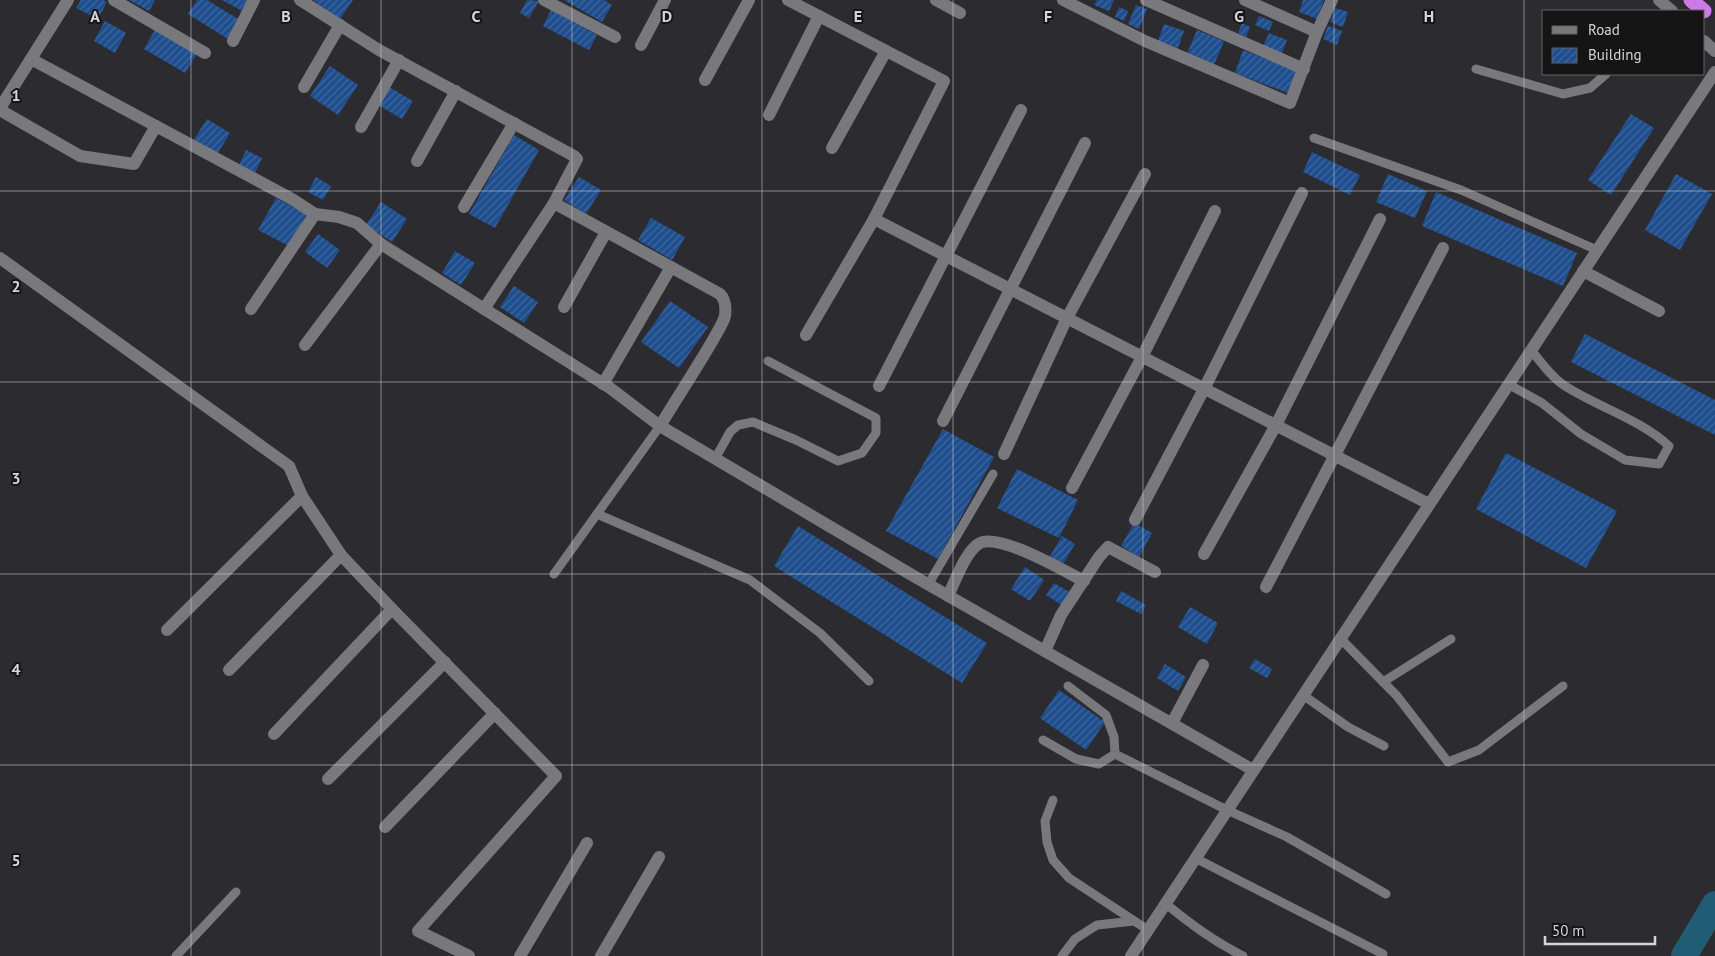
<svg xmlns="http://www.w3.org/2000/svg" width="1715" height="956" font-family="'PT Sans',sans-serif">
  <defs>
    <pattern id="building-hatch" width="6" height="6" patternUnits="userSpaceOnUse" patternTransform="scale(1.25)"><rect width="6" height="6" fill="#1f4e8e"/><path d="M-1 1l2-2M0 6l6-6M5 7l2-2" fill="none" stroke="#3f679d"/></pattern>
  </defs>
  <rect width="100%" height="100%" fill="#2c2c30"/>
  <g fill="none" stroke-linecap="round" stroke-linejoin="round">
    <path stroke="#205c73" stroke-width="26" d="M1684,956L1715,904"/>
  </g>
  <g fill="url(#building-hatch)">
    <path d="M81,0H103L107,2L98,19L76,8Z"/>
    <path d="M129,0H155L149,11Z"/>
    <path d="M197,0H207L240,20L228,39L188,14Z"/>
    <path d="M222,0H250L244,12Z"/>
    <path d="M315,0H353L340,19L314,1Z"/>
    <path d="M527,0L539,1L529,18L520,13Z"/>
    <path d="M564,0H604L612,5L602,22Z"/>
    <path d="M1097,0H1114L1109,11L1094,5Z"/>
    <path d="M1303,0H1324L1317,19L1299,12Z"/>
    <path d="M1136,5L1147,9L1139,29L1128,24Z"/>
    <path d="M1119,7L1128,11L1124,21L1115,17Z"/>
    <path d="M1335,8L1348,12L1343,27L1330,22Z"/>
    <path d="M551,10L597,35L589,50L543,26Z"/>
    <path d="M1259,16L1273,22L1269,31L1255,25Z"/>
    <path d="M105,21L126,33L115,53L94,41Z"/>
    <path d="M1242,23L1250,27L1246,37L1238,33Z"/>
    <path d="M1164,24L1184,31L1178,48L1158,41Z"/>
    <path d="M1328,26L1342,31L1337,45L1323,39Z"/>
    <path d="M156,28L198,52L185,73L144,49Z"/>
    <path d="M1197,30L1224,41L1214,65L1187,54Z"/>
    <path d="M1269,33L1287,40L1282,53L1263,46Z"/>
    <path d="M1243,50L1296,70L1288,93L1235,73Z"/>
    <path d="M330,66L358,85L338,115L310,96Z"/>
    <path d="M389,87L413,101L402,119L378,105Z"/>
    <path d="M1631,114L1654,128L1611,195L1588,180Z"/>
    <path d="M207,119L230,133L216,156L193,141Z"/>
    <path d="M514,135L539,150L495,228L469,214Z"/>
    <path d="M246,150L262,158L255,173L239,165Z"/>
    <path d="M1312,152L1360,175L1350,195L1303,172Z"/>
    <path d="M1388,174L1427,191L1415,218L1376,202Z"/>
    <path d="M1676,174L1712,194L1680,250L1645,230Z"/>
    <path d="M316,177L331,186L323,200L308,192Z"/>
    <path d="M579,177L601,190L586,214L564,200Z"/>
    <path d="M1436,192L1577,253L1563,286L1422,226Z"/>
    <path d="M276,198L307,214L289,246L258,230Z"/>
    <path d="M381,202L407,219L392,242L366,225Z"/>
    <path d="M651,218L685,237L672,260L638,240Z"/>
    <path d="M318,234L340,250L327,268L305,252Z"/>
    <path d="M455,251L475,263L461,285L442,273Z"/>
    <path d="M514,286L538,302L524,323L500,307Z"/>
    <path d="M670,301L708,327L679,368L641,342Z"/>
    <path d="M1585,334L1715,400V435L1571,362Z"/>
    <path d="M943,429L994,457L938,559L886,531Z"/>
    <path d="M1506,453L1617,511L1586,568L1476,509Z"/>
    <path d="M1017,469L1078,500L1059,538L997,508Z"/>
    <path d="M1134,523L1152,533L1139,557L1121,546Z"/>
    <path d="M798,526L987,643L962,683L774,566Z"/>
    <path d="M1062,536L1075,544L1060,569L1047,561Z"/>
    <path d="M1025,567L1044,580L1030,601L1011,589Z"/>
    <path d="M1054,583L1071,593L1063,606L1046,595Z"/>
    <path d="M1121,591L1146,605L1141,614L1116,601Z"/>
    <path d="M1190,607L1218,623L1207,644L1178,627Z"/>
    <path d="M1255,659L1272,669L1267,678L1249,668Z"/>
    <path d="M1165,664L1186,677L1178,691L1157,678Z"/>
    <path d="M1059,690L1105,722L1086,750L1040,718Z"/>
  </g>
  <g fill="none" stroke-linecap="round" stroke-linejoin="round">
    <g stroke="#79787d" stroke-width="9">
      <path d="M1476,69L1563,94L1590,88L1606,74"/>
      <path d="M1314,138L1461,190L1597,250"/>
      <path d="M1508,384L1542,403L1581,434L1625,460L1659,464L1669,446C1641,420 1598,407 1565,386C1552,378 1541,362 1531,350"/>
      <path d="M715,459L730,432L738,425L753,422L796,440L838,461L862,453L876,433V418L768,361"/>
      <path d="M597,514L750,580L820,633L869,681"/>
      <path d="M554,574L660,426"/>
      <path d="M928,585L993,474"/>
      <path d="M1340,638L1397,696L1448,762L1479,750L1563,686"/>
      <path d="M1383,682L1451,639"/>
      <path d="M1303,695L1348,727L1384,746"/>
      <path d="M1043,740L1076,759L1099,764L1115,754L1114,737L1106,715L1068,686"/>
      <path d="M1115,754L1227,810L1287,837L1386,894"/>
      <path d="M1053,800L1045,821L1047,842L1053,860L1069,878L1148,930"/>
      <path d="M1195,858L1383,954"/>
      <path d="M1165,903C1190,924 1215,942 1243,956"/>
      <path d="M176,956L236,892"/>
      <path d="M1062,956L1075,939L1097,925L1134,921"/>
    </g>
    <g stroke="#79787d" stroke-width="12">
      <path d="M114,0L205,53"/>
      <path d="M300,0L379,50L574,156L577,159L554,203L720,294C725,299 726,308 725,316C723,324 717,332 713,340C696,369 677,398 660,426L917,578L1253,770"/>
      <path d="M544,0L615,37"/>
      <path d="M788,0L944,81L874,219L806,335"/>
      <path d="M936,0L960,13"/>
      <path d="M1063,0L1145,41L1290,103L1317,32L1332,0"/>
      <path d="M1146,0L1304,69"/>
      <path d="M1245,0L1317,32"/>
      <path d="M233,41L254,0"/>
      <path d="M641,45L665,0"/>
      <path d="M31,59L292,199L315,214L339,217L357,223L381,244L610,388L660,426"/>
      <path d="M705,80L749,0"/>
      <path d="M304,87L340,25"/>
      <path d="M0,108L68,0"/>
      <path d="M0,110L80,156L134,164L156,126"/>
      <path d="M769,115L819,16"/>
      <path d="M361,127L399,60"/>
      <path d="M832,148L886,51"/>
      <path d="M417,161L456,91"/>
      <path d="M464,207L514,123"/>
      <path d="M874,219L1429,504"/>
      <path d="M0,258L289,466L302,496L341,555L392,609L556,776L418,931L469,956"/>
      <path d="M1583,271L1659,311"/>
      <path d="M564,307L606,232"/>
      <path d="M251,309L315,214"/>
      <path d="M484,309L554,203"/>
      <path d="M305,345L381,244"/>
      <path d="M603,384L671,267"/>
      <path d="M879,386L1021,110"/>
      <path d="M943,421L1085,143"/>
      <path d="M1004,454L1067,318L1145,174"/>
      <path d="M1072,488L1142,357L1215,211"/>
      <path d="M1135,520L1204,389L1302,193"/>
      <path d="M1204,554L1276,425L1380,219"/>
      <path d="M1266,587L1443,248"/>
      <path d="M948,596C955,582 966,550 980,543C1000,533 1064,571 1084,581"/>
      <path d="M167,630L302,496"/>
      <path d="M1045,651L1061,615L1099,557L1108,547L1155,572"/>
      <path d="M229,670L341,555"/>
      <path d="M1172,723L1203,665"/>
      <path d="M274,734L392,609"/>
      <path d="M328,779L445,662"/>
      <path d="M385,827L495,713"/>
      <path d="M520,956L587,843"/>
      <path d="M601,956L659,857"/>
      <path d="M1131,956L1715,72"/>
    </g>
    <g stroke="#79787d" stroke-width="12">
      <path d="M1659,0L1672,11"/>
      <path d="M1704,41L1715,51"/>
    </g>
    <path stroke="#cc7ae6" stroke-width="15" d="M1691,0L1704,11"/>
  </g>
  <path fill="none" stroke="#d5d5d7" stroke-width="1" stroke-opacity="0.55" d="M191,0V956M381,0V956M572,0V956M762,0V956M953,0V956M1143,0V956M1334,0V956M1524,0V956M0,191H1715M0,382H1715M0,574H1715M0,765H1715"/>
  <g font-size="16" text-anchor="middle" font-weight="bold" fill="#d5d5d7" stroke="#151516" stroke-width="4" stroke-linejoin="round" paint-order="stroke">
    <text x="95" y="22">A</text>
    <text x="286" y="22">B</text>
    <text x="476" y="22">C</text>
    <text x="667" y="22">D</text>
    <text x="858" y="22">E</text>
    <text x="1048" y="22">F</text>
    <text x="1239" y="22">G</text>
    <text x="1429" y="22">H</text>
    <text x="16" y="101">1</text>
    <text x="16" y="292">2</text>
    <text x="16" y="484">3</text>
    <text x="16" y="675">4</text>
    <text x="16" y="866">5</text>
  </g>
  <rect x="1542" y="10" width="162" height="65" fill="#151516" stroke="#626263"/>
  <rect x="1552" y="26" width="25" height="8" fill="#79787d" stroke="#626263"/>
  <text x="1588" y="35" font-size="15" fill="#d5d5d7">Road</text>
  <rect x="1552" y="48" width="25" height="15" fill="url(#building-hatch)" stroke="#626263"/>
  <text x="1588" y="60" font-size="15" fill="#d5d5d7">Building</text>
  <path d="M1545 936v8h110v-8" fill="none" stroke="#d5d5d7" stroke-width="2.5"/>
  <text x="1552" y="936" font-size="15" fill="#d5d5d7" stroke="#151516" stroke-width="4" paint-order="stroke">50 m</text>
</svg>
